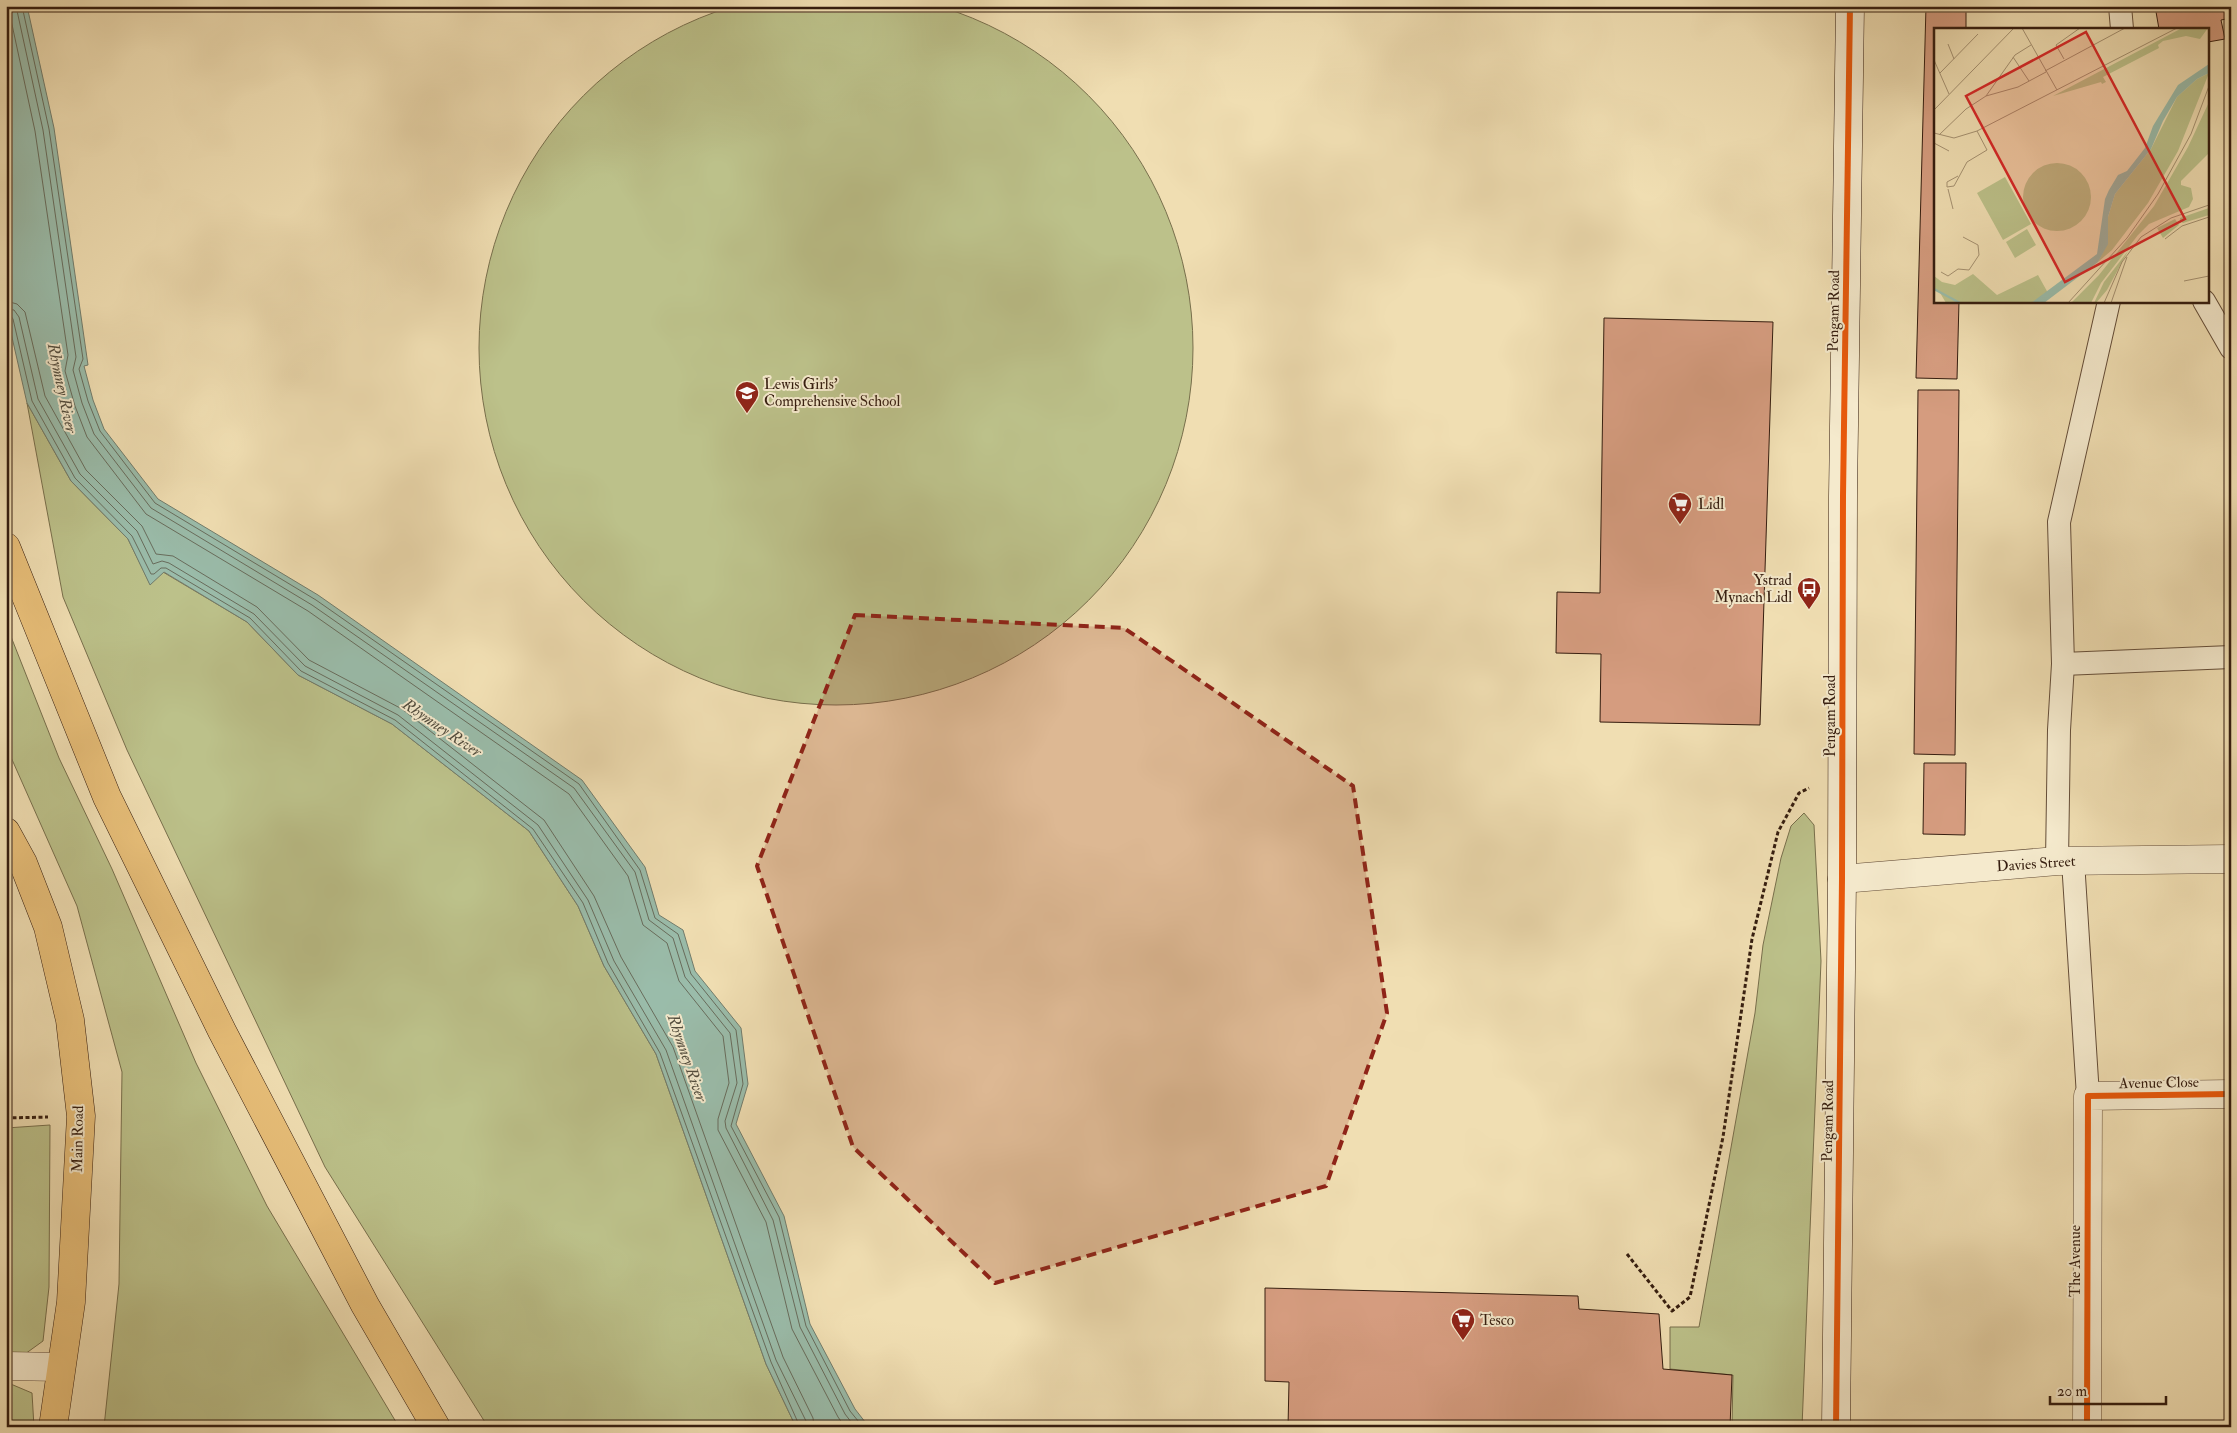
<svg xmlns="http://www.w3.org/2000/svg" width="2237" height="1433" font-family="'IM FELL Double Pica',serif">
  <rect width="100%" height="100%" fill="#f0deb2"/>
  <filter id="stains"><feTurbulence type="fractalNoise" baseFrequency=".004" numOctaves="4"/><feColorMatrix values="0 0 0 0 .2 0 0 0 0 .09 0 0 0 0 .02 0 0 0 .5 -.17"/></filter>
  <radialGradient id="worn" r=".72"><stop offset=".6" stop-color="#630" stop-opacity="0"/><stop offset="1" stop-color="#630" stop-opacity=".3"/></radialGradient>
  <g fill="#bcc18a" stroke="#786f4c">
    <circle cx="836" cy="348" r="357"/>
    <path d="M27,403L71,481L128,539L150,584L163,572L247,622L298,675L392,724L529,831L578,906L604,966L656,1054L766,1364L796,1427H488L325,1167L127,750L63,597Z"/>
    <path d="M6,624L59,758L112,869L196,1063L267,1206L399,1427H104L119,1284L122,1072L77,906L6,746Z"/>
    <path d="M1804,813L1814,825L1821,961L1802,1427H1732L1733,1375L1670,1369V1327H1699L1755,1013L1763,945L1781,858L1791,826Z"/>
    <path d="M50,1125L49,1287L43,1341L25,1354L6,1355V1128Z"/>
    <path d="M6,1382L32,1393L34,1427H6Z"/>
  </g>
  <path fill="#9abcaa" stroke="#727c6c" d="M6,6H27L54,128L88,365L84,366L93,400L104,429L158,499L318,595L582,780L645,867L659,915L683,930L695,971L741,1028L748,1084L736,1124L784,1216L810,1324L855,1409L869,1427H796L766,1364L656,1054L604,966L578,906L529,831L392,724L298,675L247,622L164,572L150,585L128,539L71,481L27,403L6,311Z"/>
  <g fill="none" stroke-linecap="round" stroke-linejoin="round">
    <g stroke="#686c5c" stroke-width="1">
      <path d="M8,6L35,131L68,355L65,371L75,406L87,437L146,514L308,611L569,794L628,876L643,925L667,943L679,981L723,1036L729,1083L718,1119V1130L766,1222L792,1329L838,1417L845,1427"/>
      <path d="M16,6L43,130L76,357L73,370L82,403L94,434L151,508L312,605L574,788L635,872L649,920L673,938L685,977L730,1033L737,1083L725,1121L726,1128L773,1220L800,1327L845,1414L855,1427"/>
      <path d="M22,6L49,129L83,359L79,369L88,401L100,431L155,503L316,600L579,784L640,870L655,918L678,934L691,974L736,1030L743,1084L731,1126L779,1217L806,1326L850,1411L863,1427"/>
      <path d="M6,301L17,304L25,312L45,396L86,470L142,526L156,554L173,556L257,607L309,660L402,709L544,820L594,896L621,957L673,1047L783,1357L813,1418L814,1427"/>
      <path d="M6,309L14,310L19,317L38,399L80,474L137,531L153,564L162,561L169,563L254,614L305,666L398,715L538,825L588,900L614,961L666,1050L776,1360L806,1421L807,1427"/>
      <path d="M6,315L11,316L13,319L32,401L75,478L132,536L151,574H154L161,568H166L250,618L301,671L395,720L533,829L583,903L608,963L660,1053L771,1362L800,1427"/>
    </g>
  </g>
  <g fill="#d59c7f" stroke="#351d0f">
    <path d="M1926,6H1966V29H1936V301H1959L1957,379L1916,378Z"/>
    <path d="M2155,6H2231V18L2221,20L2225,39L2208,42V29H2159Z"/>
    <path d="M1604,318L1773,322L1760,725L1600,722L1601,654L1556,653L1557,592L1600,593Z"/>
    <path d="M1918,390H1959L1955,755L1914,754Z"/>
    <path d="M1924,763H1966L1965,835L1923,834Z"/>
    <path d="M1265,1288L1578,1296L1579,1309L1659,1314L1663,1369L1732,1375L1730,1427H1288L1289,1382L1265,1381Z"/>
  </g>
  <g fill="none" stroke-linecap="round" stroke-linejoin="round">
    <g stroke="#644d38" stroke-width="24">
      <g id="lane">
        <path d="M2120,6L2122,29"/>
        <path d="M2204,301L2231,348"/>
        <path d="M2063,664L2231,657"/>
        <path d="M2057,861L2059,730L2063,664L2059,522L2109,301"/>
        <path d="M2073,861L2088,1096"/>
      </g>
    </g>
    <g stroke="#644d38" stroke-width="29">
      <g id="street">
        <path d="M1842,879L2057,861L2231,859"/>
        <path d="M6,1366L61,1367"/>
        <path d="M2087,1427L2088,1096L2231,1094"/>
      </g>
    </g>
    <g stroke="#351d0f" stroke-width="29">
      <path id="secondary" d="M1836,1427L1842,879L1843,496L1850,6"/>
    </g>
    <g stroke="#351d0f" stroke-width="29">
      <g id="primary">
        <path d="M6,547L107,797L222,1031L365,1305L436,1427"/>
        <path d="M6,832L23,863L48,927L70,1020L81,1116L71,1302L53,1427"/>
      </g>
    </g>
    <g stroke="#351d0f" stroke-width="3" stroke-dasharray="4 2.5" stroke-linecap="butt">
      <path d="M6,1118L48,1117"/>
      <path d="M1627,1254L1672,1311L1690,1297L1723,1137L1752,939L1778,832L1799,793L1809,788"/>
    </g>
    <use href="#lane" stroke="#f5eacd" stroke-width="22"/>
    <use href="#street" stroke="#f5eacd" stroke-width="28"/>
    <use href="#secondary" stroke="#f5eacd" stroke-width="28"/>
    <use href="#primary" stroke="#e8bf79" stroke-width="28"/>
    <g stroke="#f5eacd" stroke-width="9">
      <g id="cycleway">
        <path d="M1836,1427L1842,879L1843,496L1850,6"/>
        <path d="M2087,1427L2088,1096L2231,1094"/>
      </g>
    </g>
    <use href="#cycleway" stroke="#e8590c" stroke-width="6"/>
  </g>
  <path fill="#8f2418" fill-opacity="0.2" stroke="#8f2418" stroke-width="4" stroke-dasharray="10 6" stroke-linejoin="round" d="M855,615L1124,628L1353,786L1387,1013L1326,1186L995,1283L853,1147L757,866Z"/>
  <defs>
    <g id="school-pin" transform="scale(1.25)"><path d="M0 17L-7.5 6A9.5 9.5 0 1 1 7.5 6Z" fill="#8f2418" stroke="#f5eacd"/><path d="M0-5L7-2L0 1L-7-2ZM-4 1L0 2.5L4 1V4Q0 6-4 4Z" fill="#fff"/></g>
    <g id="supermarket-pin" transform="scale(1.25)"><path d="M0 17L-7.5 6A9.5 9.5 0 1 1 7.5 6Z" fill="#8f2418" stroke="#f5eacd"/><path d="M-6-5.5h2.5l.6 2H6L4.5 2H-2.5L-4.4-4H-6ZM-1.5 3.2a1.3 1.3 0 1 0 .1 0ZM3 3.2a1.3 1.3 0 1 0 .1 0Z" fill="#fff"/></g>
    <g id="bus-pin" transform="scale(1.25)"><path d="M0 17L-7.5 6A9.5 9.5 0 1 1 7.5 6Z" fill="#8f2418" stroke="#f5eacd"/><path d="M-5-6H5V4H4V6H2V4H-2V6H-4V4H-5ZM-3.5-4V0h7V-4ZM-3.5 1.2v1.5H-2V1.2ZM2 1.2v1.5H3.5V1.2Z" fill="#fff"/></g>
  </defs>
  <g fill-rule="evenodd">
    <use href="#school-pin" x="747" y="393"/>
    <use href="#supermarket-pin" x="1680" y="504"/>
    <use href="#bus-pin" x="1809" y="589"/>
    <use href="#supermarket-pin" x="1463" y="1320"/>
  </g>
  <g text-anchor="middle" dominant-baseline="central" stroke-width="4" stroke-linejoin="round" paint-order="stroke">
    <g font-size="15" fill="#351d0f" stroke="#f5eacd">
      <text transform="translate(1834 311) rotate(-89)">Pengam Road</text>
      <text transform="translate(1830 716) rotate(-90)">Pengam Road</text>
      <text transform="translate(2036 864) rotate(-4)">Davies Street</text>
      <text transform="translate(2159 1083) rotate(-1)">Avenue Close</text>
      <text transform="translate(1828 1121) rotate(-89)">Pengam Road</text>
      <text transform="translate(78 1139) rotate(-89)">Main Road</text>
      <text transform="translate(2075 1261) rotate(-90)">The Avenue</text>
    </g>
    <g font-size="15" fill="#351d0f" stroke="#f5eacd" text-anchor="start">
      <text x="764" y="384">Lewis Girls'<tspan x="764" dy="17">Comprehensive School</tspan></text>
      <text x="1698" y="504">Lidl</text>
      <text x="1792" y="580" text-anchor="end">Ystrad<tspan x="1792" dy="17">Mynach Lidl</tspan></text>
      <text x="1480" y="1320">Tesco</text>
    </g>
    <g font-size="16" font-style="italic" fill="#534d3e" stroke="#f5eacd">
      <text transform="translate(62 388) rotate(78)">Rhymney River</text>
      <text transform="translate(442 728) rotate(34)">Rhymney River</text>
      <text transform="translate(687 1058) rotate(71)">Rhymney River</text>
    </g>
  </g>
  <g transform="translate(1934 28)">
    <rect width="275" height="275" fill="#f0deb2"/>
    <path d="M248,0H274L266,11L252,8L229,13L224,17L225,20L169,49L172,54L168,56L167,54L119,68ZM275,45L244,123L214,175L178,222L164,234L173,216L174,189L181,166L217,121L243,69L263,51ZM275,74V125L247,153V157L257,160L259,171L255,179L215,196L204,207L167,255L157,275H137L165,247L220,178L254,119ZM89 169a34 34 0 1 1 68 0a34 34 0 1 1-68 0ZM71,149L97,196L69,212L43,165ZM275,180V187L249,195L246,193V190ZM241,191L245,197L229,210L223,200ZM93,201L102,217L81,230L72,214ZM194,223L173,262L162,275H160L170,254ZM39,246L63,267L104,247L114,265L97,275H12L5,263L0,262V248L8,254L21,257Z" fill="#bcc18a"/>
    <path d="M275,36V45L263,51L243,69L229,93L217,121L181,166L174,189V216L164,234L110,275H97L163,226L171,171L175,162L184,147L193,143L211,120L219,98L244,57Z" fill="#9abcaa"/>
    <path fill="none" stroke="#9abcaa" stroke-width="2.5" d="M0,261L26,275"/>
    <path fill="none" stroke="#a59171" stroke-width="1" d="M88,0L123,62M14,16L20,31M79,29L95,53M130,31L122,17L146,0M0,32L15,66M111,43L191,0M6,45L44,6M52,68L81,27L97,17M0,82L80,0M0,105L20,110L43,103L243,0M5,107L32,81L52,68L84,59L112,44M0,115L15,123M24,148L13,154V159L20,158L33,134L53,122L43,103M14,161L19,181M231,211L248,198L275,189M7,244L14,248L24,241L35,242L45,227L44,217L29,209M250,253L275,248M134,275L193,210L224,166L257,106L275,58M170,275L188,234L207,209L237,190L275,177M177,275L193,229"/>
    <path fill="#d62828" fill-opacity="0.15" stroke="#d62828" stroke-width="2.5" d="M152,4L251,191L131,254L32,68Z"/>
    <rect width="275" height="275" fill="none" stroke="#351d0f" stroke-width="2.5"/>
  </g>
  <rect width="2237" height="1433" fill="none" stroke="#f0deb2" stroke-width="25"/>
  <rect x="8" y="8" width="2222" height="1418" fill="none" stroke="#351d0f" stroke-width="2.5"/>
  <rect x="12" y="12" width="2212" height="1408" fill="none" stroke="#351d0f"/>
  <path d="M2050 1396v8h116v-8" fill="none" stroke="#351d0f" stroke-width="2.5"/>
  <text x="2057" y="1396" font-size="15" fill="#351d0f" stroke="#f5eacd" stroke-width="4" paint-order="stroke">20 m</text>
  <rect width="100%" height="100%" filter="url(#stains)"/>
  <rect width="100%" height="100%" fill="url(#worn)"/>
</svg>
